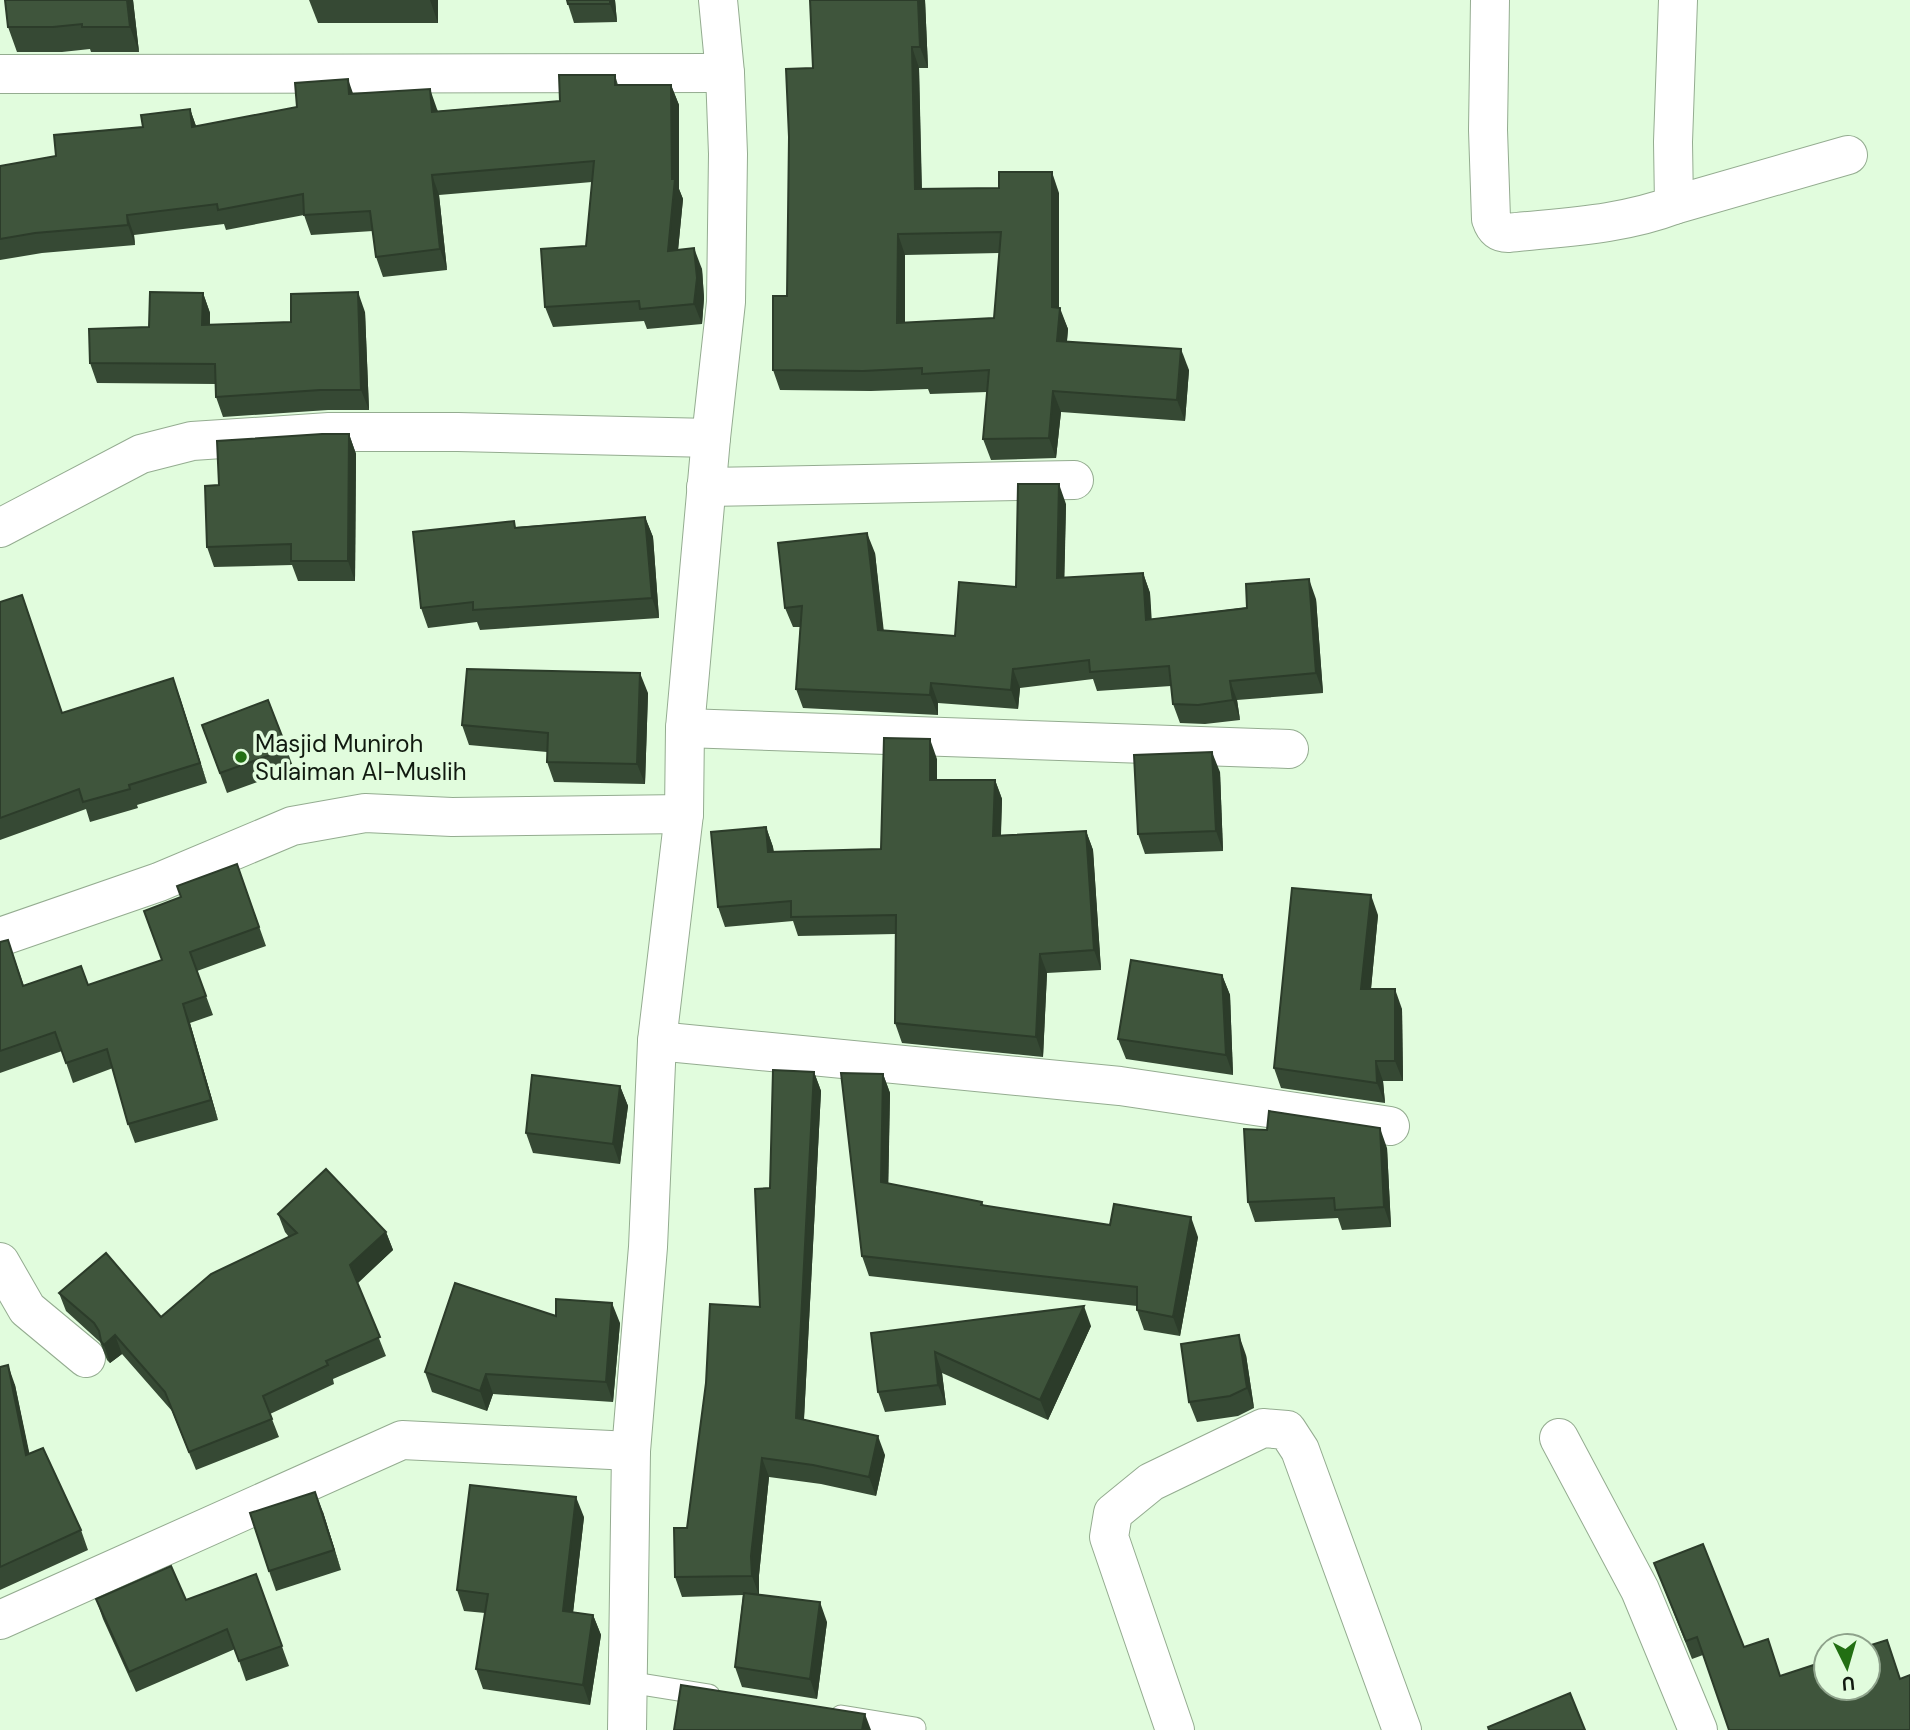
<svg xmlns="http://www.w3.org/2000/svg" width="1910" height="1730" font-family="'DM Sans',sans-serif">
  <rect width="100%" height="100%" fill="#e1fcdd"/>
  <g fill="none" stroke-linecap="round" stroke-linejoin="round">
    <g stroke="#94ac90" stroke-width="23">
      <g id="lane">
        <path d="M628,1682L709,1695"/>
        <path d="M841,1716L915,1728"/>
      </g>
    </g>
    <g stroke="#94ac90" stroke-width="40">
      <g id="street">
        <path d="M1490,0L1488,130L1491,219C1494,228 1498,233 1508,233C1563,227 1622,225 1674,205L1673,142L1678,0"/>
        <path d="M0,74L725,73"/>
        <path d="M1674,205L1848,155"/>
        <path d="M706,487L1074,480"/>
        <path d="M0,528L141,454L192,441L329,432H458L711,438"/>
        <path d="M685,728L1289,749"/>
        <path d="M0,937L159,882L292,826L365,813L452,817L684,814"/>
        <path d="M657,1041L1120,1086L1390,1126"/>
        <path d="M0,1262L27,1309L86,1358"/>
        <path d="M1559,1438L1640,1590L1698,1730"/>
        <path d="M0,1620L402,1440L631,1451"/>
        <path d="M627,1730L631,1451L648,1247L657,1041L684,814L685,728L711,438L726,302L728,154L725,73L718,0"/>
        <path d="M1175,1730L1109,1537L1113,1513L1151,1482L1263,1428L1287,1430L1300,1450L1402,1730"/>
      </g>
    </g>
    <use href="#lane" stroke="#fff" stroke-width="21"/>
    <use href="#street" stroke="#fff" stroke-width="38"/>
  </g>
  <g fill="#364934" fill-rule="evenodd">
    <path d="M5,0H133L139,52H91L90,49L62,52H17L8,27Z"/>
    <path d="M309,0H438V23H318Z"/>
    <path d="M567,0H615L617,22L574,23L568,4Z"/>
    <path d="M810,0H925L928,68H919L922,189L1059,193V308L1068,329L1067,341L1189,370L1185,421L1061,412L1056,458L991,460L983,439L987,392L930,394L928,389L871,391L780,390L773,370L787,296L813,68ZM999,253L994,318L905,323V255Z"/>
    <path d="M615,75L618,85H671L679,105V189L683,199L678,250L702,269L704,298L702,324L647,329L644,321L553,327L545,307L586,246L592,182L439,195L447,270L383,277L376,257L373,231L311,235L304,215L226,230L224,224L134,235L135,245L42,253L0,260V166L56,156L143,127L190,109L196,126L297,107L353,94L437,109L438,111L560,101Z"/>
    <path d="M203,293L210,313V325L291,322L365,312L369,410H328L223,417L216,397L215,384L97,383L90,363Z"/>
    <path d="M349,434L356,454L355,581H298L292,565L214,567L207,547L219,485Z"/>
    <path d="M1066,504L1064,578L1143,573L1150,593L1151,619L1316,599L1323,693L1237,700L1240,720L1205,724L1180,723L1173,704L1171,686L1097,691L1093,679L1020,688L1018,709L938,703V715L803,708L796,689L800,627H793L785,608L875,553L883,630L955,636L1016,587Z"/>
    <path d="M645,517L653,537L659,618L480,630L477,622L428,628L421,608L516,527Z"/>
    <path d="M22,595L62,713L180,698L207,783L137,805L138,808L90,822L86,809L0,840V602Z"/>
    <path d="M648,693L645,784L554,782L547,762V752L469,745L462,725Z"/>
    <path d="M268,700L294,769L227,793L202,725Z"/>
    <path d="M937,759V780H995L1002,799L1001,835L1086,831L1093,850L1101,970L1047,973L1043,1057L902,1043L895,1023V934L798,936L793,921L725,927L718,907L766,827L773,847L774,852L881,849Z"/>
    <path d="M1220,772L1223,851L1145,854L1138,834Z"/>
    <path d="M237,864L266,946L197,971L213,1015L190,1023L218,1120L135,1143L128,1124L113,1068L73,1083L62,1051L0,1073V942L8,940L24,986L88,985L162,960L181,897Z"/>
    <path d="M1378,915L1371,989L1402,1009L1403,1081H1383L1385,1103L1281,1088L1274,1068Z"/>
    <path d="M1222,975L1230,995L1233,1075L1126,1059L1118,1039Z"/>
    <path d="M814,1072L821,1091L804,1419L885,1455L876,1496L821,1484L769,1477L759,1575V1595L827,1622L817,1699L742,1687L735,1667L743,1595L682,1597L675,1577L760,1307L770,1188Z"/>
    <path d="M883,1074L890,1093L888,1184L982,1202L984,1206L1110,1225L1198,1237L1180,1336L1144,1330L1137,1310V1306L869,1276L862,1256Z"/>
    <path d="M620,1086L628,1106L620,1164L533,1153L526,1133Z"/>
    <path d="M1267,1130L1387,1148L1391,1227L1342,1230L1338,1218L1255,1222L1248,1202Z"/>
    <path d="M278,1214L386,1232L393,1250L357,1283L386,1356L333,1379L334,1384L270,1414L279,1437L196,1470L172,1411L122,1354L110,1363L107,1360L100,1342L66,1311L59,1293L161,1317L289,1237L285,1232Z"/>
    <path d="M556,1316L620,1323L613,1402L493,1394L487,1411L432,1392L425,1372Z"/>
    <path d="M1091,1326L1048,1420L942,1373L946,1405L885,1412L878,1392L871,1333Z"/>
    <path d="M1246,1355L1254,1408L1238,1416L1197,1422L1189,1402Z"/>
    <path d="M0,1367L15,1385L29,1454L81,1530L88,1550L0,1590Z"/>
    <path d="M323,1512L341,1570L276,1591L269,1571Z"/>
    <path d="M584,1517L573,1612L593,1615L601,1635L590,1705L483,1689L476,1669L485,1613L464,1611L457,1590Z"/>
    <path d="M1654,1563L1744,1647L1781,1676L1900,1678L1910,1730L1703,1655L1692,1659Z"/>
    <path d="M256,1574L289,1666L246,1681L235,1649L136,1692L103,1619L96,1599L186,1600Z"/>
  </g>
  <g fill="#2c3c2a">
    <path d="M127,0H133L139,52L130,27Z"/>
    <path d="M430,0H438V23Z"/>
    <path d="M610,0H615L617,22L610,4Z"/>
    <path d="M918,0H925L928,68L920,47Z"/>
    <path d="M912,47L919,68L922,209L915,189Z"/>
    <path d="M348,79L355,99L349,94Z"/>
    <path d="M671,85L679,105V189L683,199L676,271L668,251L672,179Z"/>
    <path d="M430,89L437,109L439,132L432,112Z"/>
    <path d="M190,109L197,129L192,127Z"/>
    <path d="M1052,172L1059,193V317L1060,308L1068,329L1065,362L1057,341L1052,307Z"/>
    <path d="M432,175L439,195L447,270L440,249Z"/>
    <path d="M127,215L134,235L135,245L128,225Z"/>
    <path d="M898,234L905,255V344L897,323Z"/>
    <path d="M694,248L702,269L704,298L702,324L694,304Z"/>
    <path d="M358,292L365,312L369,410L361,390Z"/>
    <path d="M203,293L210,313L209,345L202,325Z"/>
    <path d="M1181,349L1189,370L1185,421L1177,400Z"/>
    <path d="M1053,391L1061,412L1056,458L1049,438Z"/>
    <path d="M349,434L356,454L355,581L348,561Z"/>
    <path d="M1059,484L1066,504L1064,598L1057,578Z"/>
    <path d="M645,517L653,537L659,618L652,598Z"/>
    <path d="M867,533L875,553L886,650L878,630Z"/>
    <path d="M1143,573L1150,593L1153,639L1146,620Z"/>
    <path d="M1309,579L1316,599L1323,693L1316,673Z"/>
    <path d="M1013,669L1020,688L1018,709L1011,690Z"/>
    <path d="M640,673L648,693L645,784L637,764Z"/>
    <path d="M173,678L180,698L207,783L200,763Z"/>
    <path d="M1230,681L1237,700L1240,720L1233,700Z"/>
    <path d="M931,683L938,703V715L930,695Z"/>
    <path d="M930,739L937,759V799L930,780Z"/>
    <path d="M1212,752L1220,772L1223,851L1216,831Z"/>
    <path d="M995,780L1002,799L1000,855L993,836Z"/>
    <path d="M766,827L773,847L775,872L768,852Z"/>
    <path d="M1086,831L1093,850L1101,970L1094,950Z"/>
    <path d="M1371,895L1378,915L1369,1009L1361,989Z"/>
    <path d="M1040,954L1047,973L1043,1057L1036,1037Z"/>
    <path d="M1222,975L1230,995L1233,1075L1226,1055Z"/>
    <path d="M1395,989L1402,1009L1403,1081L1395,1061Z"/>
    <path d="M183,1004L190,1023L218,1120L211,1100Z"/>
    <path d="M1376,1061L1383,1081L1385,1103L1377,1083Z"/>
    <path d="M814,1072L821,1091L803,1437L796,1418Z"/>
    <path d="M883,1074L890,1093L888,1202L881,1182Z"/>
    <path d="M620,1086L628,1106L620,1164L613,1144Z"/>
    <path d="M1380,1128L1387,1148L1391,1227L1384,1207Z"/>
    <path d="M1191,1217L1198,1237L1180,1336L1173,1317Z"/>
    <path d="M386,1232L393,1250L357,1284L350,1265Z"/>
    <path d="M612,1303L620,1323L613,1402L606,1382Z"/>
    <path d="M1084,1306L1091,1326L1048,1420L1040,1400Z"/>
    <path d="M115,1335L122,1354L110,1363L104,1345Z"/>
    <path d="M1239,1335L1246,1355L1254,1408L1247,1388Z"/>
    <path d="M935,1352L942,1373L946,1405L938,1385Z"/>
    <path d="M8,1365L15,1385L34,1475L26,1455Z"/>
    <path d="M486,1374L493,1394L487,1411L480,1391Z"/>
    <path d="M878,1436L885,1455L876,1496L869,1477Z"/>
    <path d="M762,1458L769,1477L759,1575V1595L752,1576L751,1556Z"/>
    <path d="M315,1492L323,1512L341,1570L334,1550Z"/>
    <path d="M576,1497L584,1517L571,1631L563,1611Z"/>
    <path d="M820,1602L827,1622L817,1699L810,1679Z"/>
    <path d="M593,1615L601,1635L590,1705L583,1685Z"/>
    <path d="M865,1714L871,1730H862Z"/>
  </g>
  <g fill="#3f553c" stroke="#2c3c2a" stroke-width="2" fill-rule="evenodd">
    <path d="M5,0H127L130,27H82V24L53,27H8Z"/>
    <path d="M567,0H610V4H568Z"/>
    <path d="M810,0H918L920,47H912L915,189L999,188V172H1052V307L1060,308L1057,341L1181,349L1177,400L1053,391L1049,438L983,439L989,370L922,374V368L863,371L773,370V296H787L789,137L786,69L813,68ZM1001,232L994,318L897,323L898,234Z"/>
    <path d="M559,75H615V85H671L672,179H675L668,251L694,248L697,278L694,304L640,309L639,301L545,307L541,249L586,246L594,161L432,175L440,249L376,257L370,211L304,215L303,194L218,210L217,204L127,215L128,225L35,233L0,239V166L56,156L54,135L143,127L141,115L190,109L192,127L297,107L295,83L348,79L349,94L430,89L432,112L560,101Z"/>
    <path d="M150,292L203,293L202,325L291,322V294L358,292L361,390H320L216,397L215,364L90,363L89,329L149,327Z"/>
    <path d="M322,434H349L348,561H291V544L207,547L205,486L219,485L217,441Z"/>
    <path d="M1018,484H1059L1057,578L1143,573L1146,620L1247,608L1246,584L1309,579L1316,673L1230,681L1233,700L1198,705L1173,704L1169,666L1090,672L1089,660L1013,669L1011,690L931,683L930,695L796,689L802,606L785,608L778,543L867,533L878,630L955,636L959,582L1016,587Z"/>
    <path d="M645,517L652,598L473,610V602L421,608L413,532L514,521L515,528Z"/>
    <path d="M22,595L62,713L173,678L200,763L129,785L130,789L83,802L79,789L0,818V602Z"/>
    <path d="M467,669L640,673L637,764L547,762L548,733L462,725Z"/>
    <path d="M268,700L287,749L220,773L202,725Z"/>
    <path d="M884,738L930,739V780H995L993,836L1086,831L1094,950L1040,954L1036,1037L895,1023L896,915L791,917V901L718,907L711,832L766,827L768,852L881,849Z"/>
    <path d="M1212,752L1216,831L1138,834L1134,755Z"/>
    <path d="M237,864L259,927L190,952L206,996L183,1004L211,1100L128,1124L107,1049L66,1063L55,1032L0,1051V942L8,940L23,986L81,966L88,985L162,960L144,911L181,897L177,886Z"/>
    <path d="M1292,888L1371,895L1361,989H1395V1061H1376L1377,1083L1274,1068Z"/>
    <path d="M1131,960L1222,975L1226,1055L1118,1039Z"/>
    <path d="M773,1070L814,1072L796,1418L878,1436L869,1477L813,1465L762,1458L751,1556L752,1576L675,1577L674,1528H687L706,1383L710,1304L760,1307L755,1189L770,1188Z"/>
    <path d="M841,1073L883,1074L881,1182L982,1202L981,1205L1110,1225L1114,1204L1191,1217L1173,1317L1137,1310V1287L862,1256Z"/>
    <path d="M532,1075L620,1086L613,1144L526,1133Z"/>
    <path d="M1269,1111L1380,1128L1384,1207L1335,1210L1334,1198L1248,1202L1244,1129L1267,1130Z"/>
    <path d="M326,1169L386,1232L350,1265L380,1337L326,1361L328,1365L263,1396L272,1419L189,1452L165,1392L115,1335L104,1345L101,1341L99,1331L94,1323L59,1293L106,1253L161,1317L211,1274L297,1233L278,1214Z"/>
    <path d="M455,1283L556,1316V1299L612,1303L606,1382L486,1374L480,1391L425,1372Z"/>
    <path d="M1084,1306L1040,1400L935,1352L938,1385L878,1392L871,1333Z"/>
    <path d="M1239,1335L1247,1388L1230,1396L1189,1402L1181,1344Z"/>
    <path d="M8,1365L26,1455L43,1448L81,1530L0,1567V1367Z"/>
    <path d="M470,1485L576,1497L563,1611L593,1615L583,1685L476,1669L488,1594L457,1590Z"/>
    <path d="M315,1492L334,1550L269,1571L250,1513Z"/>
    <path d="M1703,1544L1744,1647L1768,1639L1780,1676L1826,1661V1688H1868V1646L1887,1640L1900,1679L1910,1675V1730H1729L1697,1637L1686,1641L1654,1563Z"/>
    <path d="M171,1566L186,1600L256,1574L282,1646L239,1661L227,1629L129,1672L96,1599Z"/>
    <path d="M744,1593L820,1602L810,1679L735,1667Z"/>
    <path d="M681,1685L865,1714L862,1730H674Z"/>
    <path d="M1570,1693L1585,1730H1489L1488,1727Z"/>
  </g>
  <circle fill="#226f13" stroke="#e1fcdd" stroke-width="2.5" cx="241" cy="757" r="7"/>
  <g text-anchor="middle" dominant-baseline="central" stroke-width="7" stroke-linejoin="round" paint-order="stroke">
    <g font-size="24" fill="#111a10" stroke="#e1fcdd" text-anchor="start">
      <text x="255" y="743">Masjid Muniroh<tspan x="255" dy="28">Sulaiman Al-Muslih</tspan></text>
    </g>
  </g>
  <g transform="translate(1847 1667) rotate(175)"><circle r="33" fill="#e1fcdd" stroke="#8ea28b" stroke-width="2"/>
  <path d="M0-5L12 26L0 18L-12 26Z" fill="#226f13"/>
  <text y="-10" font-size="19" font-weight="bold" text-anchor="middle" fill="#111a10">U</text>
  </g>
</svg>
